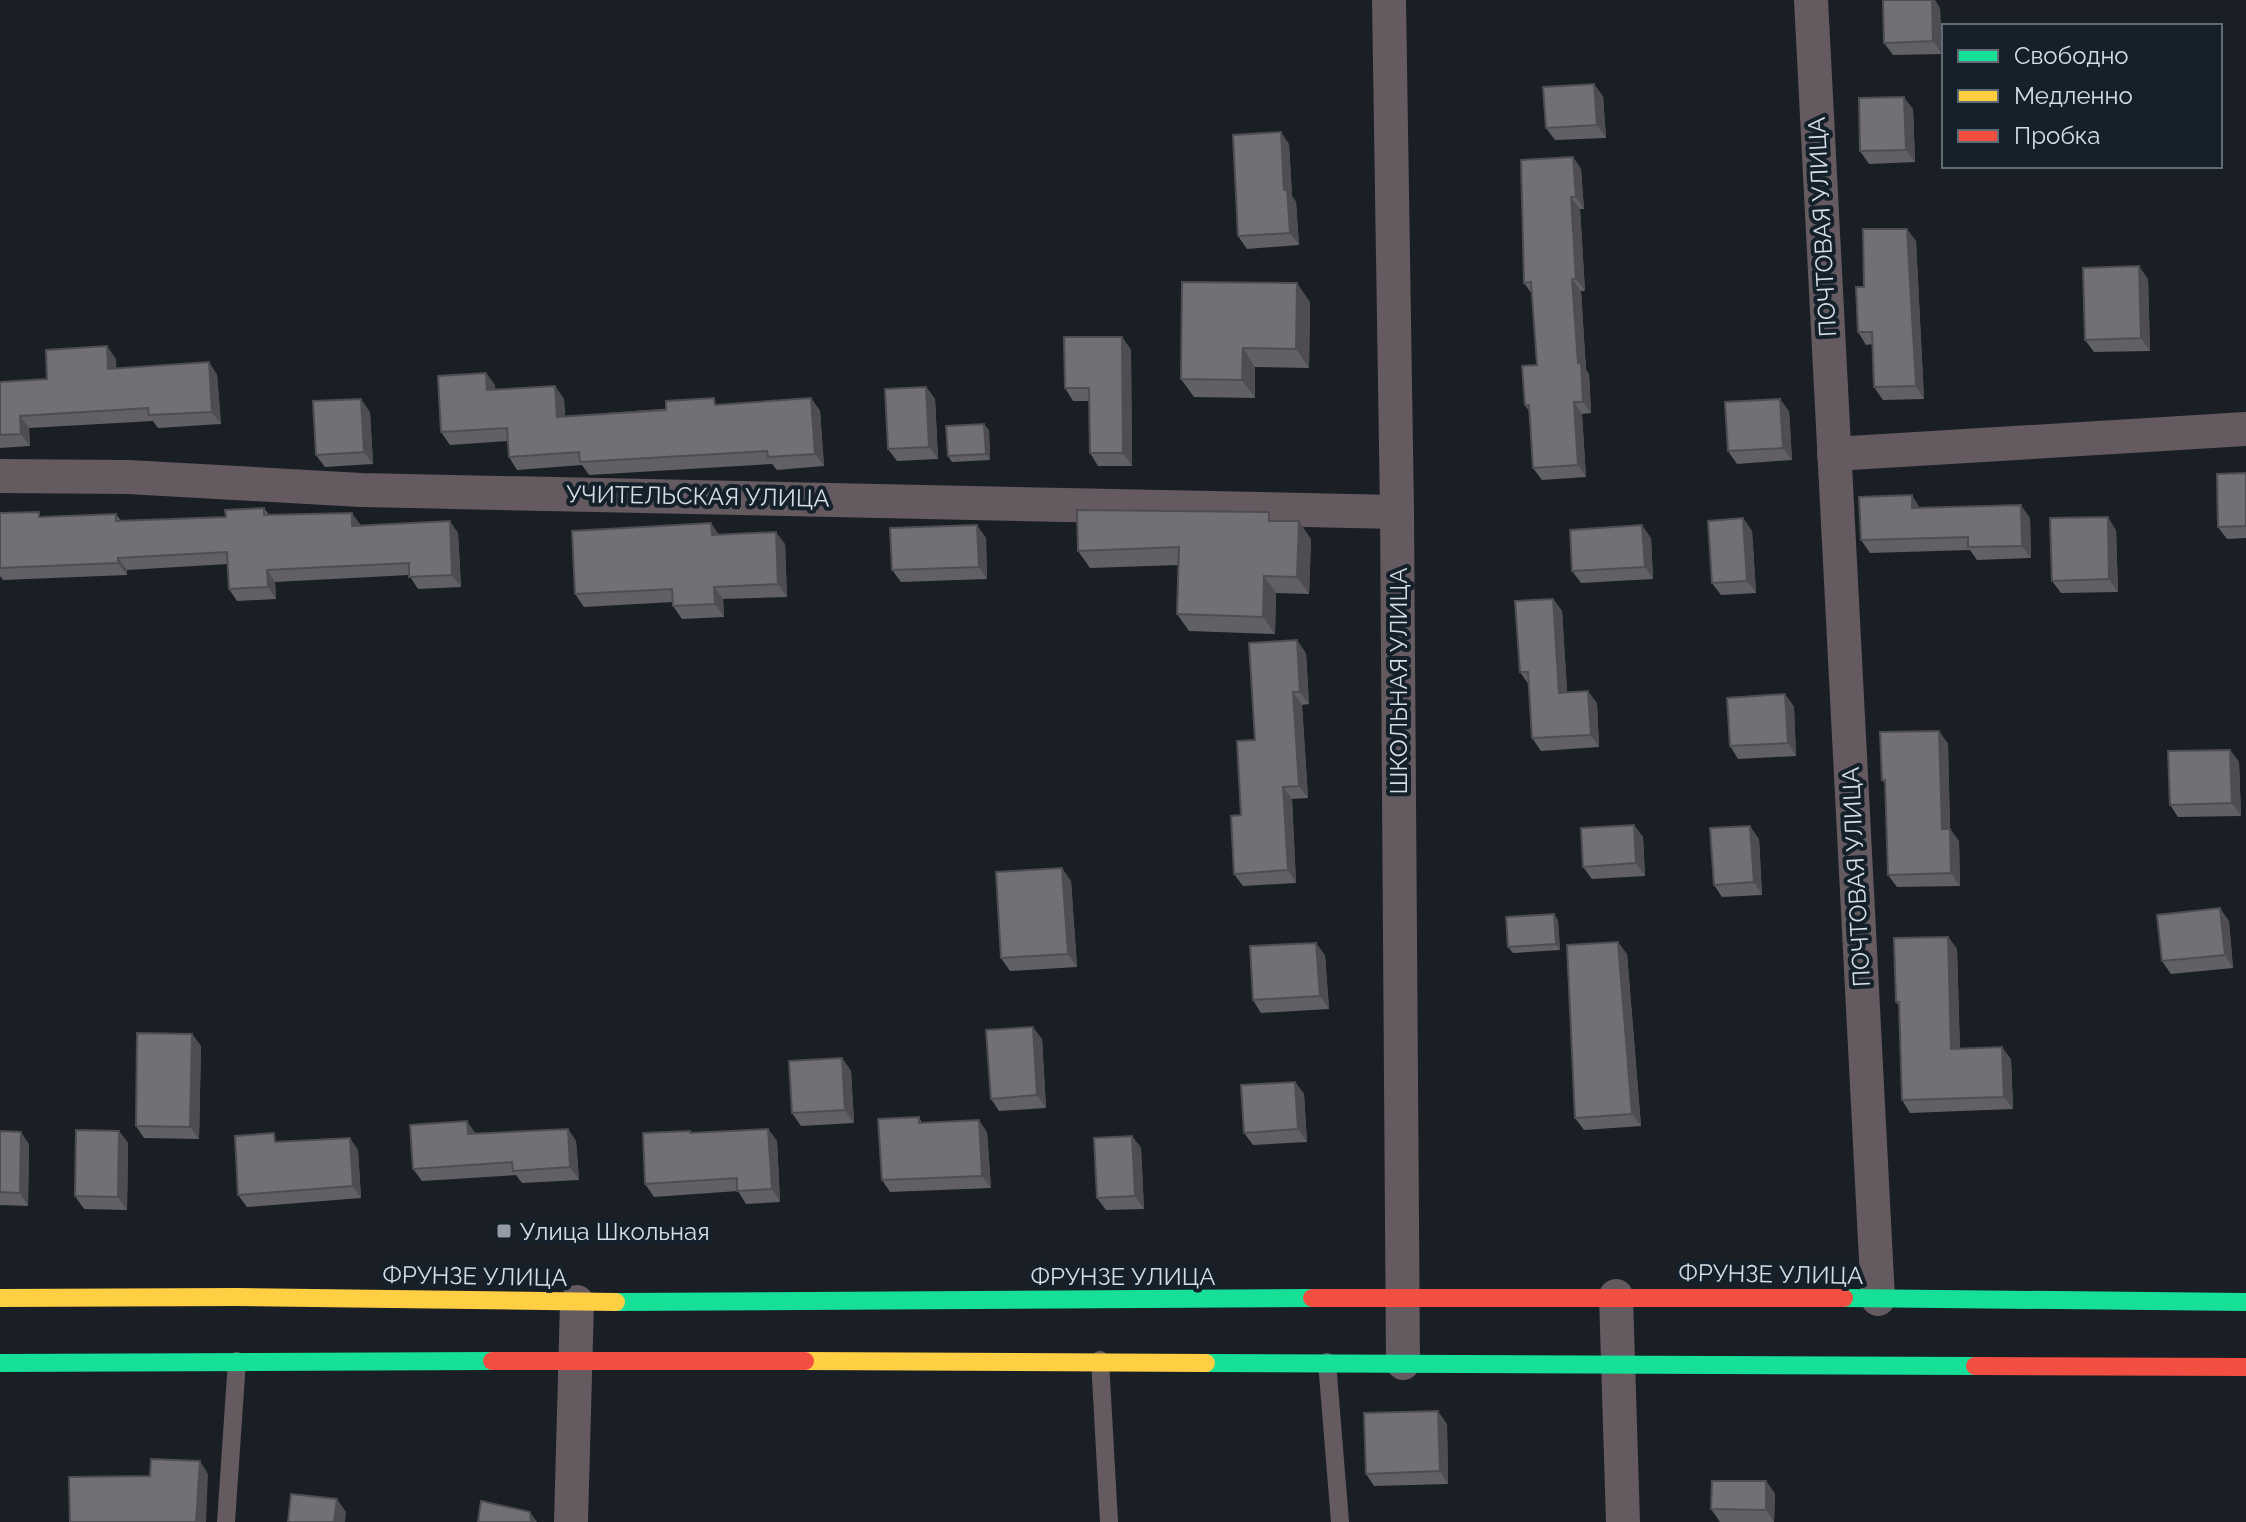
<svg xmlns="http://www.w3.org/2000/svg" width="2246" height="1522" font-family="Raleway,sans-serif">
  <rect width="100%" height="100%" fill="#191f25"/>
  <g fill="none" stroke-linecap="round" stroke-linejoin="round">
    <g stroke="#645a5f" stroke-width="18">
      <path d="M1100,1360L1109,1522"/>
      <path d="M1327,1362L1340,1522"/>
      <path d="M226,1522L237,1361"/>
    </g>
    <g stroke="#645a5f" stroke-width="34">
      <path d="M1389,0L1397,512L1403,1363"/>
      <path d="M1811,0L1878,1299"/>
      <path d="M1834,454L2246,429"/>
      <path d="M0,476L128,477L361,490L1397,512"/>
      <path d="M1616,1296L1623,1522"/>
      <path d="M571,1522L577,1302"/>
    </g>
    <g stroke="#16e098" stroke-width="18">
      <path d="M1844,1298L2246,1302"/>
      <path d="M616,1302L1312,1298"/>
      <path d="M0,1363L492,1361"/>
      <path d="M1206,1363L1975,1366"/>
    </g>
    <g stroke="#ffcf43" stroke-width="18">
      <path d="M0,1298L237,1297L616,1302"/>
      <path d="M805,1361L1206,1363"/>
    </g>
    <g stroke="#f24e42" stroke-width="18">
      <path d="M1312,1298H1844"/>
      <path d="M492,1361H805"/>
      <path d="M1975,1366L2246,1367"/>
    </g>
  </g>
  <g fill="#606065">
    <path d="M1940,8L1942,54L1893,55L1884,43Z"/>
    <path d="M1603,96L1606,138L1555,140L1546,128Z"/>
    <path d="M1913,109L1915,162L1869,164L1860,151Z"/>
    <path d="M1289,144L1292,196L1296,202L1299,245L1247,249L1238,236Z"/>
    <path d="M1573,157L1581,169L1584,209H1580L1585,291H1581L1586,370L1589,374L1591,413L1582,414L1586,477L1542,480L1533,468L1529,411L1525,405L1537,365L1532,294L1524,283Z"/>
    <path d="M1916,241L1924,399L1883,400L1874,387L1873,344L1866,345L1858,332L1864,287Z"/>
    <path d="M2148,279L2150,351L2094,352L2085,340Z"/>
    <path d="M1310,302L1309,368L1255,367V398L1194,397L1181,379Z"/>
    <path d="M1122,337L1131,350L1132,466H1098L1090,453L1089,401H1073L1065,388Z"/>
    <path d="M116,359V368L209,362L217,375L221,424L158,428L153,421L29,428L30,446L0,448V382L47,379Z"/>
    <path d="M486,373L495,385V390L555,386L564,399L565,416L811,398L820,411L824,466L777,470L772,464L589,475L582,465L517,470L509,457L508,441L450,445L441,432Z"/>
    <path d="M926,387L935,399L938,459L897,461L888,449Z"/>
    <path d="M1789,411L1792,460L1737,464L1728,451Z"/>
    <path d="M370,412L373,464L325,467L316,455Z"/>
    <path d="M989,430L990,460L952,462L948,456Z"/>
    <path d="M2246,473V538L2227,539L2218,527Z"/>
    <path d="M264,508L269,515L360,524V526L458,533L461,587L418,589L409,575L275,582L276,599L237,601L229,589L228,564L127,570V575L3,580L0,576V513L42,517L116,514L121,521L226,517Z"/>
    <path d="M1920,508L2030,518L2031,558L1977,560L1970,550L1870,553L1861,540Z"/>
    <path d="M1743,518L1752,531L1756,593L1721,595L1712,583Z"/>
    <path d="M1275,521L1311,539L1309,594L1276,593L1275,634L1189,631L1177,614L1179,565L1090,568L1078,551Z"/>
    <path d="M2116,530L2118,592L2061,593L2052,581Z"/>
    <path d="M719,535L785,544L787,597L723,599L724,617L682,619L673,606V602L584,607L575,594Z"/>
    <path d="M986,538L987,579L901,582L892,570Z"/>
    <path d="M1651,538L1653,579L1581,583L1572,571Z"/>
    <path d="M1553,599L1562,611L1567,692L1597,703L1599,747L1541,751L1532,738L1529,685L1520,672Z"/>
    <path d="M1306,653L1309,704L1302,705L1308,798L1292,799L1296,883L1243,886L1234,874L1241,815L1255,740Z"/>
    <path d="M1785,694L1794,707L1796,756L1738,759L1730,746Z"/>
    <path d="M1939,731L1948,744L1950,829L1959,841L1960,886L1897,887L1888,875L1886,785L1882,780Z"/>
    <path d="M2230,750L2239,762L2241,816L2178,817L2170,805Z"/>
    <path d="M1634,825L1643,837L1645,876L1592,879L1583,867Z"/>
    <path d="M1759,839L1762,895L1722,897L1714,885Z"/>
    <path d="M1071,881L1077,967L1010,971L1001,958Z"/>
    <path d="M1558,920L1560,950L1513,953L1508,947Z"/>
    <path d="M2229,921L2233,968L2171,974L2162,961Z"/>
    <path d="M1948,937L1957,949L1960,1048L2011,1059L2013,1109L1910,1113L1902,1100L1899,1006L1896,1002Z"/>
    <path d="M1627,954L1641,1126L1584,1130L1575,1118Z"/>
    <path d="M1325,955L1329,1009L1261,1013L1253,1000Z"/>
    <path d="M192,1034L201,1046L199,1139L144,1138L136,1126Z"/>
    <path d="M1042,1039L1046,1108L999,1111L991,1099Z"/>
    <path d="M842,1058L851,1071L854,1123L801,1126L792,1113Z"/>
    <path d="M1295,1082L1304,1094L1307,1142L1253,1145L1244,1133Z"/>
    <path d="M919,1117L922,1123L987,1132L991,1188L890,1192L882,1180Z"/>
    <path d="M568,1129L576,1141L579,1180L522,1183L516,1175L422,1181L413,1169L476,1134Z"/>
    <path d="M768,1129L777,1141L780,1202L746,1204L738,1191L654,1197L645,1184L690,1131L692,1133Z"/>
    <path d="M0,1131L29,1144L28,1206L0,1205Z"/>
    <path d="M119,1131L128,1143L127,1210L84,1209L75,1196Z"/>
    <path d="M1132,1136L1141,1148L1144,1209L1106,1210L1097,1198Z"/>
    <path d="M280,1142L358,1150L361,1198L247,1207L238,1195Z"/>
    <path d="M1447,1424L1448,1484L1374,1486L1366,1474Z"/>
    <path d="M1766,1481L1775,1494L1774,1522H1720L1711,1509Z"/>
  </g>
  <g fill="#4e4e52">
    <path d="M1932,0H1935L1940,8L1942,54L1933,41Z"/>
    <path d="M1594,84L1603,96L1606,138L1597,125Z"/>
    <path d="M1904,97L1913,109L1915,162L1906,150Z"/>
    <path d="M1281,132L1289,144L1292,196L1296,202L1299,245L1290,233L1284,190Z"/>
    <path d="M1573,157L1581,169L1584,209L1576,197Z"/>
    <path d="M1571,197L1580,209L1585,291L1576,279Z"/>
    <path d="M1907,229L1916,241L1924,399L1916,386Z"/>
    <path d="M2139,266L2148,279L2150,351L2141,338Z"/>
    <path d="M1572,279L1581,291L1586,370L1589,374L1591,413L1583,402L1578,363Z"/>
    <path d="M1297,283L1310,302L1309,368L1296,349Z"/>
    <path d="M1122,337L1131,350L1132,466L1123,453Z"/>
    <path d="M107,346L116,359L117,381L108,369Z"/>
    <path d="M1243,348L1255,367V398L1242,380Z"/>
    <path d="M209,362L217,375L221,424L212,412Z"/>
    <path d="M486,373L495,385L496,403L487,390Z"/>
    <path d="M555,386L564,399L566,429L557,417Z"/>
    <path d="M926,387L935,399L938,459L929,447Z"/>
    <path d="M811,398L820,411L824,466L815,454Z"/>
    <path d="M361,399L370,412L373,464L364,452Z"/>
    <path d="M1780,399L1789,411L1792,460L1783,448Z"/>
    <path d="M1574,402L1582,414L1586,477L1578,465Z"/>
    <path d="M20,416L29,428L30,446L21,434Z"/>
    <path d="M984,424L989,430L990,460L986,454Z"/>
    <path d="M1912,495L1920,508H1912Z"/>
    <path d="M2021,505L2030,518L2031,558L2022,546Z"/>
    <path d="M352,513L360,524L361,538L352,526Z"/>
    <path d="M2108,517L2116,530L2118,592L2109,579Z"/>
    <path d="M1743,518L1752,531L1756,593L1747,581Z"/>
    <path d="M450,521L458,533L461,587L452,575Z"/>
    <path d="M1299,521L1311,539L1309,594L1297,577Z"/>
    <path d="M711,523L720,536L712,535Z"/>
    <path d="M977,525L986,538L987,579L979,567Z"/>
    <path d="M1642,525L1651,538L1653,579L1645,567Z"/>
    <path d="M776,532L785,544L787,597L778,584Z"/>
    <path d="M118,558L127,570V575L118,563Z"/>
    <path d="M267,570L275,582L276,599L268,587Z"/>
    <path d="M1264,576L1276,593L1275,634L1263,617Z"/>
    <path d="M714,587L723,599L724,617L715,604Z"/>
    <path d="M1553,599L1562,611L1568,705L1559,693Z"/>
    <path d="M1297,640L1306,653L1309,704L1300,692Z"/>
    <path d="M1588,691L1597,703L1599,747L1591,735Z"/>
    <path d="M1293,692L1302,705L1308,798L1299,786Z"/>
    <path d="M1785,694L1794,707L1796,756L1788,743Z"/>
    <path d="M1939,731L1948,744L1950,829L1959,841L1960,886L1951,873L1942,829Z"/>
    <path d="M2230,750L2239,762L2241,816L2232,803Z"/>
    <path d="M1283,787L1292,799L1296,883L1288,870Z"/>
    <path d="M1634,825L1643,837L1645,876L1636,863Z"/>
    <path d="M1750,826L1759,839L1762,895L1754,882Z"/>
    <path d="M1062,868L1071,881L1077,967L1068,954Z"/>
    <path d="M2220,908L2229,921L2233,968L2225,955Z"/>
    <path d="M1554,914L1558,920L1560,950L1556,944Z"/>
    <path d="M1948,937L1957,949L1960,1061L1951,1049Z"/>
    <path d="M1618,942L1627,954L1641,1126L1632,1114Z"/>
    <path d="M1316,943L1325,955L1329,1009L1320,996Z"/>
    <path d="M1033,1027L1042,1039L1046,1108L1037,1095Z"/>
    <path d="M192,1034L201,1046L199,1139L190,1127Z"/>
    <path d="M2002,1047L2011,1059L2013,1109L2004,1097Z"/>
    <path d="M842,1058L851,1071L854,1123L845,1110Z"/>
    <path d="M1295,1082L1304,1094L1307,1142L1298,1129Z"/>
    <path d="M979,1120L987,1132L991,1188L982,1176Z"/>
    <path d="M467,1121L476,1134H468Z"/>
    <path d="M568,1129L576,1141L579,1180L570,1167Z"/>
    <path d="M768,1129L777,1141L780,1202L772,1189Z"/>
    <path d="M119,1131L128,1143L127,1210L118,1197Z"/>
    <path d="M21,1132L29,1144L28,1206L20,1193Z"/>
    <path d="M1132,1136L1141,1148L1144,1209L1135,1196Z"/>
    <path d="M350,1138L358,1150L361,1198L353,1186Z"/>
    <path d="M1438,1411L1447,1424L1448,1484L1440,1471Z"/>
    <path d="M200,1461L208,1474L206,1522H196Z"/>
    <path d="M1766,1481L1775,1494L1774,1522L1766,1510Z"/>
    <path d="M337,1499L346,1512L345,1522H334Z"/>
    <path d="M530,1512L537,1522H531Z"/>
  </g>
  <g fill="#707075" stroke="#4e4e52" stroke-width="2">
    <path d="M1883,0H1932L1933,41L1884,43Z"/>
    <path d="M1594,84L1597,125L1546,128L1543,87Z"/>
    <path d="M1904,97L1906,150L1860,151L1859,98Z"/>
    <path d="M1281,132L1284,190L1287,189L1290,233L1238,236L1233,135Z"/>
    <path d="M1573,157L1576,197H1571L1576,279H1572L1578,363H1581L1583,402H1574L1578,465L1533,468L1529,405H1525L1522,366L1537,365L1531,282L1524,283L1521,160Z"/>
    <path d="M1863,229H1907L1916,386L1874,387L1872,332H1858L1856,287H1864Z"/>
    <path d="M2139,266L2141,338L2085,340L2083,268Z"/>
    <path d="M1182,282L1297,283L1296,349L1243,348L1242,380L1181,379Z"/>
    <path d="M1064,337H1122L1123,453H1090L1089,388H1065Z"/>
    <path d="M107,346L108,369L209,362L212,412L149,415L148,408L20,416L21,434L0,435V382L47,379L46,350Z"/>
    <path d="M486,373L487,390L555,386L557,417L666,410V401L714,398L715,405L811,398L815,454L768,457L767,451L580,462L579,452L509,457L507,428L441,432L438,376Z"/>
    <path d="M926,387L929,447L888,449L885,389Z"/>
    <path d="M361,399L364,452L316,455L313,401Z"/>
    <path d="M1780,399L1783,448L1728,451L1725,402Z"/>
    <path d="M984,424L986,454L948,456L946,426Z"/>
    <path d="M2246,473V526L2218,527L2217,474Z"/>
    <path d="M1912,495V508L2021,505L2022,546L1968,547V537L1861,540L1859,497Z"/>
    <path d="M264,508V515L352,513V526L450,521L452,575L409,577V563L267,570L268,587L229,589L227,552L118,558V563L0,568V513L39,512V517L116,514V521L226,517L225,510Z"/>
    <path d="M1077,510L1269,512V521H1299L1297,577L1264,576L1263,617L1177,614L1179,547L1078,551Z"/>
    <path d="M2108,517L2109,579L2052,581L2050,518Z"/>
    <path d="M1743,518L1747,581L1712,583L1708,521Z"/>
    <path d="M711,523L712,535L776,532L778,584L714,587L715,604L673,606L672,589L575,594L572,531Z"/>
    <path d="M977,525L979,567L892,570L890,528Z"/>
    <path d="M1642,525L1645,567L1572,571L1570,530Z"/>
    <path d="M1553,599L1559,693L1588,691L1591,735L1532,738L1528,672H1520L1515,601Z"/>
    <path d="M1297,640L1300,692H1293L1299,786L1283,787L1288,870L1234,874L1231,816L1241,815L1237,741L1255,740L1249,643Z"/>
    <path d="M1785,694L1788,743L1730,746L1727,698Z"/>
    <path d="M1939,731L1942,829H1950L1951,873L1888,875L1885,780H1882L1880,732Z"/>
    <path d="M2230,750L2232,803L2170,805L2168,751Z"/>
    <path d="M1634,825L1636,863L1583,867L1581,828Z"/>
    <path d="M1750,826L1754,882L1714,885L1710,828Z"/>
    <path d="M1062,868L1068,954L1001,958L996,872Z"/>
    <path d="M2220,908L2225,955L2162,961L2157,915Z"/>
    <path d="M1554,914L1556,944L1508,947L1506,917Z"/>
    <path d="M1948,937L1951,1049L2002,1047L2004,1097L1902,1100L1899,1002H1896L1894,938Z"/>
    <path d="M1618,942L1632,1114L1575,1118L1567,945Z"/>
    <path d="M1316,943L1320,996L1253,1000L1250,946Z"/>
    <path d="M1033,1027L1037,1095L991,1099L986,1030Z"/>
    <path d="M137,1033L192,1034L190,1127L136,1126Z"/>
    <path d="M842,1058L845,1110L792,1113L789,1061Z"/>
    <path d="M1295,1082L1298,1129L1244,1133L1241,1085Z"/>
    <path d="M919,1117V1123L979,1120L982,1176L882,1180L878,1119Z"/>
    <path d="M467,1121L468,1134L568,1129L570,1167L513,1171L512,1162L413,1169L410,1125Z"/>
    <path d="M768,1129L772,1189L737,1191V1178L645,1184L643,1133L690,1131V1133Z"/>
    <path d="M76,1130L119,1131L118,1197L75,1196Z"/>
    <path d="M0,1131L21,1132L20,1193L0,1192Z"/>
    <path d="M274,1133L275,1142L350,1138L353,1186L238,1195L235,1136Z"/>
    <path d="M1132,1136L1135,1196L1097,1198L1094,1138Z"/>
    <path d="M1438,1411L1440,1471L1366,1474L1364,1413Z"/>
    <path d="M151,1459L200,1461L196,1522H70L69,1477L150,1476Z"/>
    <path d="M1712,1481H1766V1510L1711,1509Z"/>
    <path d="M291,1494L337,1499L334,1522H288Z"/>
    <path d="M481,1501L530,1512L531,1522H478Z"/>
  </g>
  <rect fill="#949ba2" stroke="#14202a" stroke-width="3" x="496" y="1223" width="16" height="16" rx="4"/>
  <g text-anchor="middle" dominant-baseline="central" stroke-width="8" stroke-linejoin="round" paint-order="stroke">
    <g font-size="24" fill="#d6dee5" stroke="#14202a">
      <text transform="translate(1822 227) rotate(-93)">ПОЧТОВАЯ УЛИЦА</text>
      <text transform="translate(698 496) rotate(1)">УЧИТЕЛЬСКАЯ УЛИЦА</text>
      <text transform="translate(1398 681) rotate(-90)">ШКОЛЬНАЯ УЛИЦА</text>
      <text transform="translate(1856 877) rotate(-93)">ПОЧТОВАЯ УЛИЦА</text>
      <text transform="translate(1771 1274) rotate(1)">ФРУНЗЕ УЛИЦА</text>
      <text transform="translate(475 1276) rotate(1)">ФРУНЗЕ УЛИЦА</text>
      <text x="1123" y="1276">ФРУНЗЕ УЛИЦА</text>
    </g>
    <g font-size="24" fill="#d6dee5" stroke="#14202a" text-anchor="start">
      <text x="520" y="1231">Улица Школьная</text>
    </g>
  </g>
  <rect x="1942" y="24" width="280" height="144" fill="#14202a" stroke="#626c75" stroke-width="2"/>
  <rect x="1958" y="50" width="40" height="12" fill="#16e098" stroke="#626c75" stroke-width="2"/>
  <text x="2014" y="64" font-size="24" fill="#d6dee5">Свободно</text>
  <rect x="1958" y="90" width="40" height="12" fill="#ffcf43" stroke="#626c75" stroke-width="2"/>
  <text x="2014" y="104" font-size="24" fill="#d6dee5">Медленно</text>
  <rect x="1958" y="130" width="40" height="12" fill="#f24e42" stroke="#626c75" stroke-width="2"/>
  <text x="2014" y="144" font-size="24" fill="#d6dee5">Пробка</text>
</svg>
